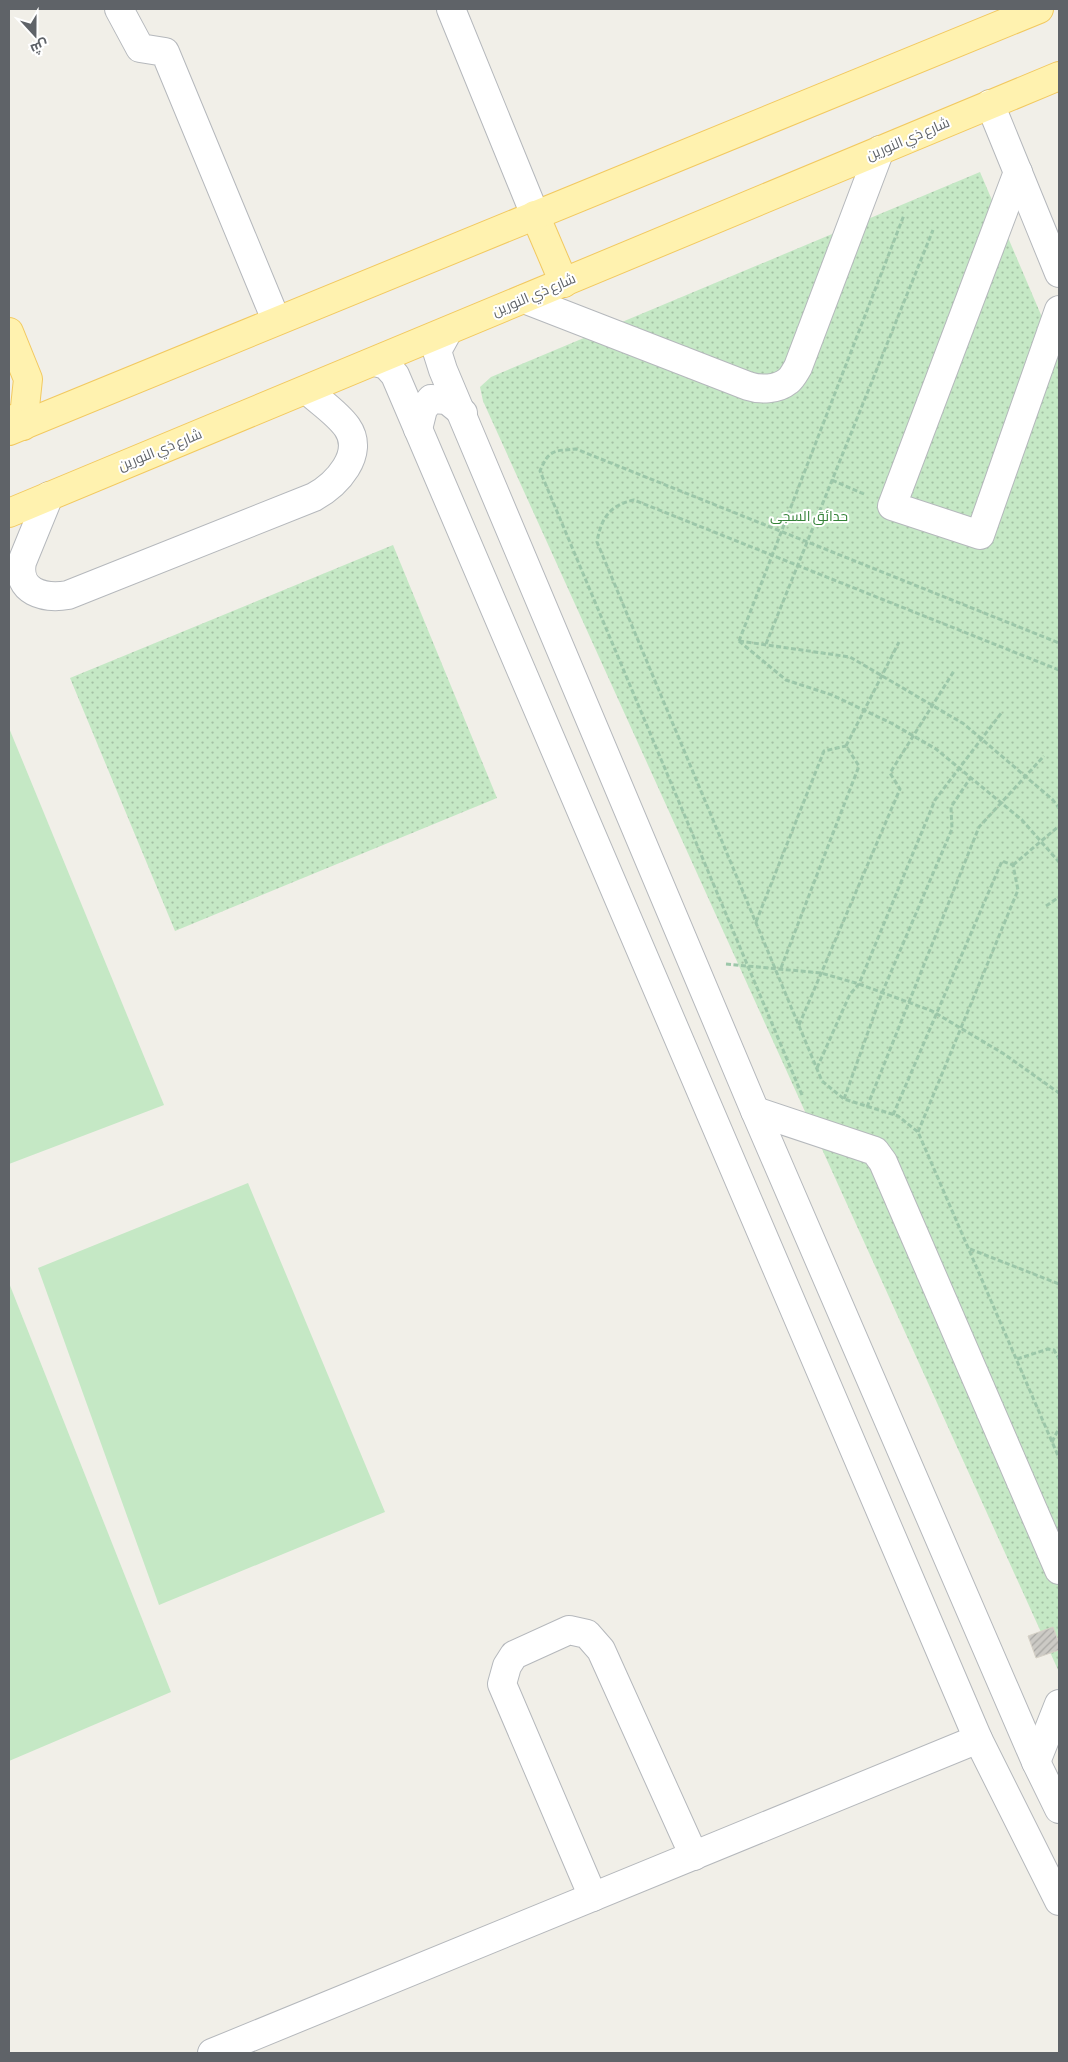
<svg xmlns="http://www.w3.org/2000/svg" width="1068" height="2062" font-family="'Sofia Sans Condensed',Cairo,sans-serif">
  <defs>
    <pattern id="park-dots" width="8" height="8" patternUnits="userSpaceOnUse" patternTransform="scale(1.25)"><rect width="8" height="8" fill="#c5e8c5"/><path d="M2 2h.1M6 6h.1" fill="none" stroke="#a3c0a4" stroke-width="1.8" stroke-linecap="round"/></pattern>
    <pattern id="building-hatch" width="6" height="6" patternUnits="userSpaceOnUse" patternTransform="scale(1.25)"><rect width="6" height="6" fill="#cccac5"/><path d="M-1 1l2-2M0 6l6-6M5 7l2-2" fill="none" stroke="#a9a8a4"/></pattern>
  </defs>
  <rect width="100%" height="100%" fill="#f1efe8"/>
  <g fill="url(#park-dots)">
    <path d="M980,172L1059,357V1672L483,401L480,387L491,377Z"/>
    <path d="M393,545L497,798L175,931L70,678Z"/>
  </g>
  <g fill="#c5e8c5">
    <path d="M9,728L164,1105L9,1164Z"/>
    <path d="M248,1183L385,1512L159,1605L38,1268Z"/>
    <path d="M9,1283L171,1692L9,1761Z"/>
  </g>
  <path fill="url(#building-hatch)" stroke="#d6d1c6" d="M1053,1627L1059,1643V1650L1036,1658L1028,1636Z"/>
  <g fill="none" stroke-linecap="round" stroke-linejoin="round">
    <g stroke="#b5b8bc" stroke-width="30">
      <g id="minor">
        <path d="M119,9L140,48L165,52L276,320"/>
        <path d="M451,9L535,215"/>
        <path d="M990,104L1059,273"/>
        <path d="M1018,172L892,506L980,535L1059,310"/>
        <path d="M524,299L748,386C760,390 777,390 788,381C792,378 795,372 798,367L880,150"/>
        <path d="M448,331L437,351L443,370L755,1111L1036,1762L1059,1809"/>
        <path d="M375,362L386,365L395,375L978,1739L1059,1901"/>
        <path d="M418,429L423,409L431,399L447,400L463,413"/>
        <path d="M49,496L22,562C16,592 44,599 68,595L314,497C336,485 366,454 347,427C337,413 320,402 307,390"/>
        <path d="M755,1111L875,1151L883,1162L1059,1570"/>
        <path d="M1036,1762L1059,1704"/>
        <path d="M593,1897L502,1684L507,1666L514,1655L569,1630L587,1634L601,1650L694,1856"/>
        <path d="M212,2053L978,1739"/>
      </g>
    </g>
    <g stroke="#f2c960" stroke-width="30">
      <g id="major">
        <path d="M535,215L564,283"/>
        <path d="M9,332L28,379L23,426L9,419"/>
        <path d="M9,431L1039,9"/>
        <path d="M9,513L1059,76"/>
      </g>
    </g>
    <g stroke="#9cc7a9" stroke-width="3" stroke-dasharray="5 2.5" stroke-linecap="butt">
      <path d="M832,480L864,494"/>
      <path d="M739,641L904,215"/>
      <path d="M739,641L786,680L832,695L891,723L936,749L1022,820L1059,862"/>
      <path d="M739,641L850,657L964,724L1052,799L1059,808"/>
      <path d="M766,644L933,230"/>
      <path d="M1059,670L634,500C610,505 601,518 597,542L822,1081L844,1099L898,1116L918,1132L1059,1458"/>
      <path d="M846,746L899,642"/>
      <path d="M1013,865L1059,826"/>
      <path d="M1046,906L1059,897"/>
      <path d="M756,922L824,751L846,746"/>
      <path d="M726,964L821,973L859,984L932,1011L1004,1054L1059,1093"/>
      <path d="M781,968L859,766L846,746"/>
      <path d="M799,1025L900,789L890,773L954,671"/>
      <path d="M817,1068L850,994L859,984L935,800L1002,712"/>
      <path d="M802,1095L540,471C549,449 554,451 576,449L1059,643"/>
      <path d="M844,1099L882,993L952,829L951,807L971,777"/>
      <path d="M867,1107L979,827L1044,756"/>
      <path d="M893,1115L1002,861L1013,865"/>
      <path d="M918,1132L1018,890L1013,865"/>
      <path d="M970,1249L1059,1284"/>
      <path d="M1017,1359L1048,1349L1054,1350L1059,1359"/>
      <path d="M1052,1442L1059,1428"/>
    </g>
    <use href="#minor" stroke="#fff" stroke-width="28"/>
    <use href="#major" stroke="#fff2af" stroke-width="28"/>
  </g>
  <g text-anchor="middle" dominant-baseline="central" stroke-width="4" stroke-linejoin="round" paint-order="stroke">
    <g font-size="14" fill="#5f6368" stroke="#fff">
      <text transform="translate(908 139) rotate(-23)">شارع ذي النورين</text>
      <text transform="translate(534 295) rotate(-23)">شارع ذي النورين</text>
      <text transform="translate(160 450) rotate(-22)">شارع ذي النورين</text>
    </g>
    <g font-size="14" fill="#348238" stroke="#fff">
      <text x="809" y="516">حدائق السجى</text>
    </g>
  </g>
  <rect width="1068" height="2062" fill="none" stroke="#5f6368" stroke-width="20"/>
  <g transform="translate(35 35) rotate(159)" stroke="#ffffff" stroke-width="4" paint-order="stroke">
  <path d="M0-4L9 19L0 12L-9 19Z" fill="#5f6368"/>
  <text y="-8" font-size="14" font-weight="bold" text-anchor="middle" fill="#5f6368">ش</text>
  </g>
</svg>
